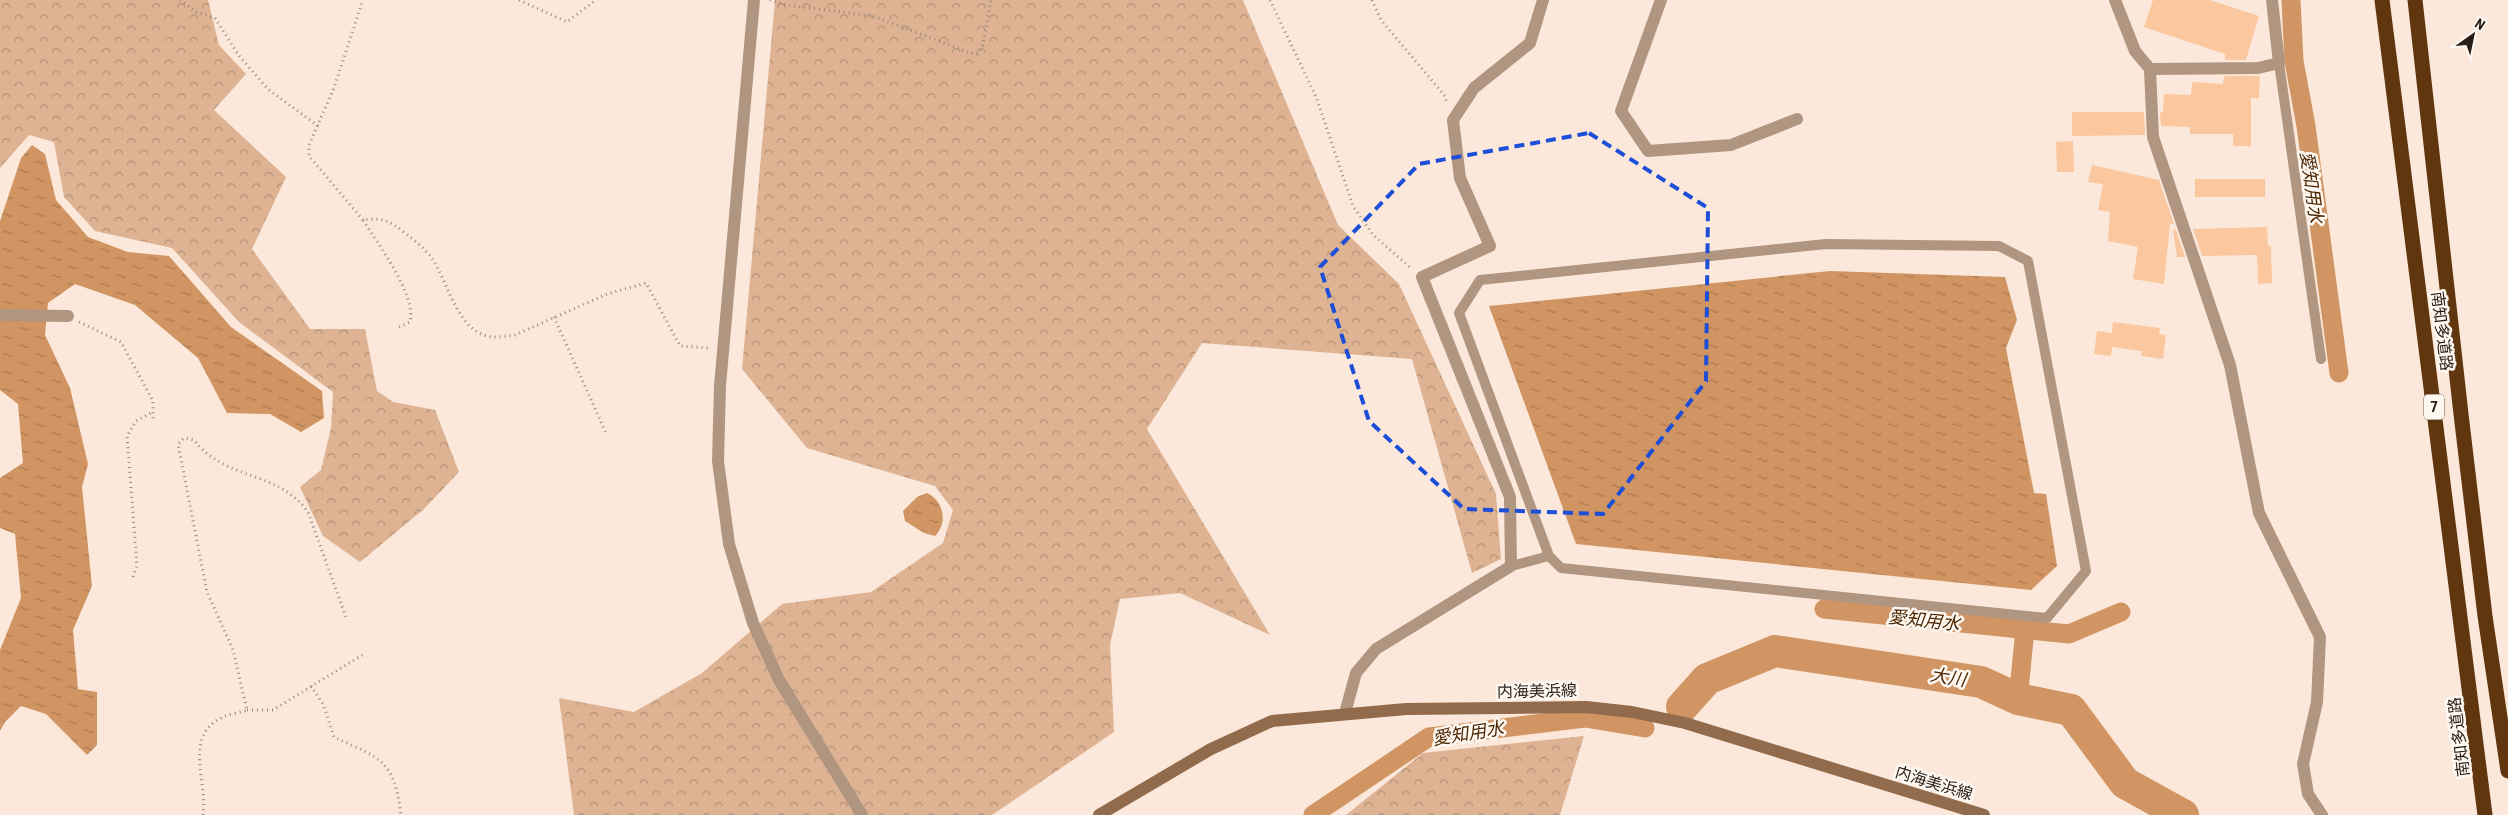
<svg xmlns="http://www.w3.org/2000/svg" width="2508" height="815" font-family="'Roboto Condensed','Noto Sans JP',sans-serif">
  <defs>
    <pattern id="forest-crowns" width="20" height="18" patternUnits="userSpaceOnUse" patternTransform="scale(1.25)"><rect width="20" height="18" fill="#ddb393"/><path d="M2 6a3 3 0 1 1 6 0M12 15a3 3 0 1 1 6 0" fill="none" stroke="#b39177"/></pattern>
    <pattern id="water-ripples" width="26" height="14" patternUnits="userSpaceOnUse" patternTransform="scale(1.25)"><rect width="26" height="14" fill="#d19563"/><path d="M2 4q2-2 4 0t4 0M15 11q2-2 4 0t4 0" fill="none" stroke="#aa7950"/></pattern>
  </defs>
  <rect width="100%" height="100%" fill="#fbe8da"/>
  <g fill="url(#forest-crowns)">
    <path d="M0,0H208L219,45L246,74L214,110L286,177L252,249L310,329H365L377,391L393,402L435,410L459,472L424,509L360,562L323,536L300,487L321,470L331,428L333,392L239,322L172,248L95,231L64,197L54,142L29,135L0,168Z"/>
    <path d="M775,0H1243L1338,225L1399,284L1496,494L1501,559L1472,573L1412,359L1202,343L1147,429L1270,635L1180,593L1120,599L1110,645L1114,732L992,815H574L559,698L634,712L702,673L782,604L871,592L943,543L953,510L935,486L807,448L742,369Z"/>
    <path d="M1584,736L1560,815H1346L1423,753Z"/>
  </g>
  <g fill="url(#water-ripples)">
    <path d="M32,145L45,154L56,200L88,237L128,252L169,256L231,327L322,391L324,418L301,432L270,414L227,413L198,358L135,305L75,284L48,303L45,335L70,388L88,464L82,487L92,586L73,630L78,689L97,692V745L87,755L46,714L21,706L5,722L0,731V650L21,598L15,534L0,528V478L23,463L18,404L0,390V221L21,158Z"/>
    <path d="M1830,271L2005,277L2017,320L2006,348L2034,493L2046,494L2057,566L2031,590L1576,544L1489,306Z"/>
    <path d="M927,493C944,501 948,523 935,536L924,533L905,521L903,511L917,497Z"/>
  </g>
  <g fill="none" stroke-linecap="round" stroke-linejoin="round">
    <g stroke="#d19563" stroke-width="19">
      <path d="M2291,0L2294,61L2306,126L2339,373"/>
      <path d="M1824,609L2069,634L2121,612"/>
      <path d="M2018,699L2025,630"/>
      <path d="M1313,815L1429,737L1585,718L1645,728"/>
    </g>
    <path stroke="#d19563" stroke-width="32" d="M1682,707L1707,679L1775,651L1981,682L2018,699L2071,710L2125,783L2183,815"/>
  </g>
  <g fill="#fac79f">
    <path d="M2153,0H2210L2259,16L2246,60H2225V54L2144,27Z"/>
    <path d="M2224,76H2260L2259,98H2251V146H2233V134H2190V127L2161,126L2160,112H2163L2164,94L2191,95L2192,82L2223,84Z"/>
    <path d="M2072,112H2144L2145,135L2072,136Z"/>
    <path d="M2073,141L2074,172H2057L2056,142Z"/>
    <path d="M2092,165L2159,180L2174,224H2170L2164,284L2133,279L2138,247L2108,241L2110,212L2098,210L2103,184L2088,182Z"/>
    <rect x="2195" y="179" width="70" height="18"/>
    <path d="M2267,227L2268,246H2271L2272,283L2258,284L2257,255L2202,256L2193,229Z"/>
    <path d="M2173,230H2176L2185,257H2177Z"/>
    <path d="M2113,322L2160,328L2159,334L2166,335L2163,359L2141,356L2142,351L2112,347L2111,356L2094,354L2097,331L2112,333Z"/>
  </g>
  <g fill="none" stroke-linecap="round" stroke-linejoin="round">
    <g stroke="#97887d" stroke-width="3" stroke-dasharray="1 4" stroke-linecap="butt">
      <path d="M180,0L196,12L215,18L239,56L268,89L318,126"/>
      <path d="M519,0L567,22L596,0"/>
      <path d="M770,0L786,5L873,16L970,53L977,54L983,45L991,0"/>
      <path d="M1270,0L1317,99L1353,206L1373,235L1412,269"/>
      <path d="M1372,0L1381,20L1445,96L1447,104"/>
      <path d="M363,220L309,156V145L334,88L363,0"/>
      <path d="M554,317L606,433"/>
      <path d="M79,322L121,342L153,401V420"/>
      <path d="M399,327L410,322C417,295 377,243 363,220C382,217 390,221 405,233C414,240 424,248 431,257C447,279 456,326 484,335C494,339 505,336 515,335L607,294L646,283L680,346L710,348"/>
      <path d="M133,577L137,566L127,436L136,421L153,412"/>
      <path d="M311,686L323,704L334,737C381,759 394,759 401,815"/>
      <path d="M247,710H273L364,654"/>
      <path d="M203,815C208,783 183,737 221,718C228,714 239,713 247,710L233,650L207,592L178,444L184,438L194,440C225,481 278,470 308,512L347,620"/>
    </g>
    <g stroke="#b09580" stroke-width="10">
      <path d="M2279,63L2321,359"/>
      <path d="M1511,566L1549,556L1561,568L2047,618L2086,571L2028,261L1999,246L1826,244L1480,280L1459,313L1549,556"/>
    </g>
    <g stroke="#b09580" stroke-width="12">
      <path d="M1661,0L1621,111L1648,151L1731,145L1797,119"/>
      <path d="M2115,0L2135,51L2150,69L2153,137L2230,365L2259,513L2320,637L2317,702L2303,764L2308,794L2322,815"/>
      <path d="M2150,69L2258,68L2279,63L2272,0"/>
      <path d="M0,315L68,316"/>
      <path d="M1345,713L1356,673L1376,649L1511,566L1510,497L1422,277L1490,246L1460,178L1453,120L1474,88L1530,43L1543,0"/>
    </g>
    <path stroke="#b09580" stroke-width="12" d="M754,0L720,386L718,461L729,544L753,623L779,680L862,815"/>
    <path stroke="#916b4c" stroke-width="12" d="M1099,815L1211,749L1272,721L1406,709L1586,707L1632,712L1685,723L1984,815"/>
    <g stroke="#60360f" stroke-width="15">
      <path d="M2382,0L2485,815"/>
      <path d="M2415,0L2461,414L2485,616L2508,771"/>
    </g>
  </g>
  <path fill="none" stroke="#1d4ed8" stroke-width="4" stroke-dasharray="10 6" stroke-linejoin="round" d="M1589,133L1708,208L1706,381L1603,514L1464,509L1369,421L1320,267L1419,164Z"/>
  <g text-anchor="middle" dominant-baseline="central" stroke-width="5" stroke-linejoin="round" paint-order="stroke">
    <rect fill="#fef8f3" stroke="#685f58" stroke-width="1" x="2424" y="394.5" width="20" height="25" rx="4"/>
    <g font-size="15" font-weight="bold" fill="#281d15">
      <text x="2434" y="407">7</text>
    </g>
    <g font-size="16" fill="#281d15" stroke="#fef8f3">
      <text transform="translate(2442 331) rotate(83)">南知多道路</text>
      <text transform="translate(1537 691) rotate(-1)">内海美浜線</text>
      <text transform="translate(2459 737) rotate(-97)">南知多道路</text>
      <text transform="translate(1934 783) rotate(17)">内海美浜線</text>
    </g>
    <g font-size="18" font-style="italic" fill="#4d2600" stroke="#fef8f3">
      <text transform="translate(2312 187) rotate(82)">愛知用水</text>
      <text transform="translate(1924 620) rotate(6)">愛知用水</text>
      <text transform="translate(1948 677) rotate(9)">大川</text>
      <text transform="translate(1468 733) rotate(-9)">愛知用水</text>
    </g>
  </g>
  <g transform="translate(2473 35) rotate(33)" stroke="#fef8f3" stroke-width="4" paint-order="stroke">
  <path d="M0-4L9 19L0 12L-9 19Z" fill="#281d15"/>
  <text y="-8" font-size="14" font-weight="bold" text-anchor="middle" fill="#281d15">N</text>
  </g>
</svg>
